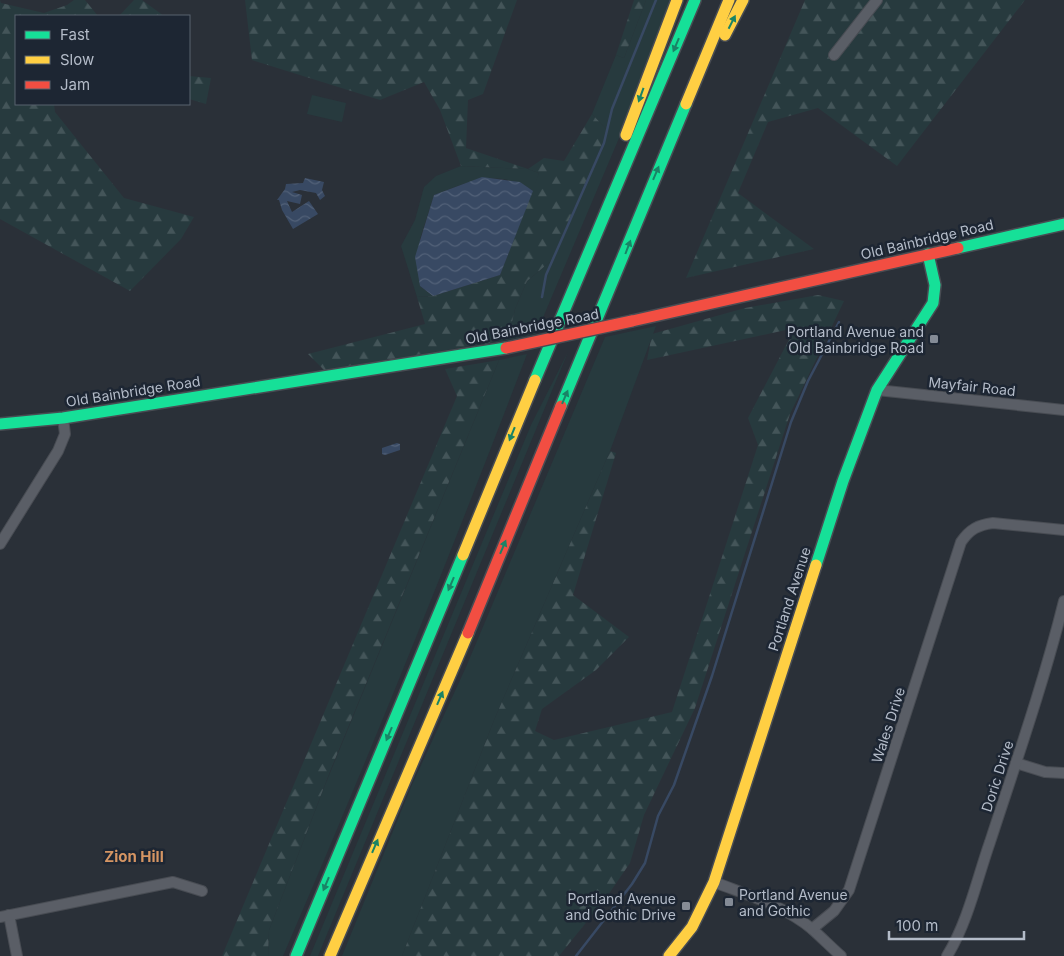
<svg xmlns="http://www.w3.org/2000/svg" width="1064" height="956" font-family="Inter,sans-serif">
  <defs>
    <pattern id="forest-firs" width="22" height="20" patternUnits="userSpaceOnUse" patternTransform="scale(1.25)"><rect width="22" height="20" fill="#273a3e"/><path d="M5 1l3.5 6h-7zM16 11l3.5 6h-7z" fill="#445559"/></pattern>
    <pattern id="water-waves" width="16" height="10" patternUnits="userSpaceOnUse" patternTransform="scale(1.25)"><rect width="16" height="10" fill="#384963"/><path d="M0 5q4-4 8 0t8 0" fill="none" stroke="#526178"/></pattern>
  </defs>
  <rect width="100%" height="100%" fill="#2a3038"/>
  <g fill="#273a3e">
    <path d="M646,0H672L650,65L536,334L508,340L515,309L527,281L551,261L608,131L592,114L616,55L624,58Z"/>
    <path d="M312,95L346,103L342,122L307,114Z"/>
    <path d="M461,166L528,169L539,173L533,191C498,168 470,181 434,195L420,239V286L433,296L417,297L401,246L415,220L424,187L436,176Z"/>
    <path d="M656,326L610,451L495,718L402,956H342L411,787L466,667L605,337Z"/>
    <path d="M568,352L318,956H310L531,425Z"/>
    <path d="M527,354C450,556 369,757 283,956H268L269,930L325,785L499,360Z"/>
  </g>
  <g fill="url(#forest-firs)">
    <path d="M0,0L1,3L44,13L67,5L74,0H85L98,16H16V104H54L55,112L124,198L194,217L181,239L130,291L0,219Z"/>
    <path d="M134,0H142L164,16H119Z"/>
    <path d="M245,0H517L483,94L468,100L466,148L528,169L544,158L564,161L592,114L608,131L551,261L527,281L515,309L508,340L324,370L308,354L425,324L417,297L433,296L500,275L539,173L528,169L461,166L440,110L424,82L380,100L252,60Z"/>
    <path d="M634,0H646L624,58L616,55Z"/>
    <path d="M805,0H1025L897,166L818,108L768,122L738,193L814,249L686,278Z"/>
    <path d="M189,76L211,78L206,104L189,99Z"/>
    <path d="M818,295L844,301L790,414L695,708L644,815L630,863L606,898L559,956H402L495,718L610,451L616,453L573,595L629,637L596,670L542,709L535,731L554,740L672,712L758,445L748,418L795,328L647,360L652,334L745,308Z"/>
    <path d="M499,360L331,769L269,930L268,956H222L457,396L445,369Z"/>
  </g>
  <g fill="url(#water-waves)">
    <path d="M482,177L520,182L533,191L500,275L433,296L420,286L415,257L434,195Z"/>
    <path d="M305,178L324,182L322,190L325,196L320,200L316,193L300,190L292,192L302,195L300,204L287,201L292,212L309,201L318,214L293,229L282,210L279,200H277L285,189L286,184L303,183Z"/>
    <path d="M397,443L400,444V450L385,455L382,454V448Z"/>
  </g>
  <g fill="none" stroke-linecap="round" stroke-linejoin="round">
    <g stroke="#384963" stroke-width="2.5">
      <path d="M542,297L546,275L604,143L612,109L656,0"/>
      <path d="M576,956L632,884L645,863L658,816L674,785L712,676L791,422L808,381L839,322"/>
    </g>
    <g stroke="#484c53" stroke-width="12">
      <g id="street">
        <path d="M834,55L877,0"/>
        <path d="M877,390L1064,410"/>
        <path d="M0,544L58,451L65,434L63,418"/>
        <path d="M1016,763L1045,772L1064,773"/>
        <path d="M714,882C747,895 785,906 812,929C822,938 831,947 841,956"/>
        <path d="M9,915L17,956"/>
        <path d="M0,917L173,882L202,891"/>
        <path d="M812,929L834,911L849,890L961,542C970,529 978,525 993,523L1064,530"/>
        <path d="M947,956C968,922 977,879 990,842C1016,762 1044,682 1064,601"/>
      </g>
    </g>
    <g stroke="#484c53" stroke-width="14">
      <g id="fast">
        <path d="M958,248L1064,224"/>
        <path d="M535,380L695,0"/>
        <path d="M561,406L686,104"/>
        <path d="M0,424L63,418L506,348"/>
        <path d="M816,565L843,481L877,390L933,303L935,285L928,254"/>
        <path d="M296,956L463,555"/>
      </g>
    </g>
    <g stroke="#484c53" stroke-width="14">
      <g id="slow">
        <path d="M725,35L743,0"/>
        <path d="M686,104L729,0"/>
        <path d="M626,135L677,0"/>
        <path d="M463,555L535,380"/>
        <path d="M330,956L468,633"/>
        <path d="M669,956L692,927L714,882L816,565"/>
      </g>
    </g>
    <g stroke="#484c53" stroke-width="14">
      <g id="jam">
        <path d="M632,321L958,248"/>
        <path d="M468,633L561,406"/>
      </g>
    </g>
    <use href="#street" stroke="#5a5e66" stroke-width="10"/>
    <use href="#fast" stroke="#16e098" stroke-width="11"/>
    <use href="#slow" stroke="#ffcf43" stroke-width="11"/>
    <use href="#jam" stroke="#f24e42" stroke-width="11"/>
    <g stroke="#484c53" stroke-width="14" stroke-linecap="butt">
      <path id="jam-bridge" d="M506,348L632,321"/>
    </g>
    <use href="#jam-bridge" stroke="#f24e42" stroke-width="11"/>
  </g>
  <defs><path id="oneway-solid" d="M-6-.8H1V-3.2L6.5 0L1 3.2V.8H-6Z" transform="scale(1.25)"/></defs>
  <g fill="#1a8366">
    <use href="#oneway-solid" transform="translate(732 22) rotate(-63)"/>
    <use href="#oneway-solid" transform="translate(676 45) rotate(113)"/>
    <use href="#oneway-solid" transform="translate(641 95) rotate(110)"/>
    <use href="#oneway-solid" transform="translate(656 173) rotate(-67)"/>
    <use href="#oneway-solid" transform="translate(628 247) rotate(-69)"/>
    <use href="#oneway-solid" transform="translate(565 397) rotate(-67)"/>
    <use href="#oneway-solid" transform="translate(512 434) rotate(112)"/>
    <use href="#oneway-solid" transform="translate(503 547) rotate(-67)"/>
    <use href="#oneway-solid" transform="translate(451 584) rotate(113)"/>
    <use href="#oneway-solid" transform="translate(440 698) rotate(-67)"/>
    <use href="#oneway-solid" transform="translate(389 734) rotate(113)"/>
    <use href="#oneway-solid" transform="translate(375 846) rotate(-67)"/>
    <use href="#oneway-solid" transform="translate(326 884) rotate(113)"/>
  </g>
  <g fill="#848b96" stroke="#1d2633" stroke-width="2">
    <rect x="929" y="334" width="10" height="10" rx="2.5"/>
    <rect x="724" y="897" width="10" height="10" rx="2.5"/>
    <rect x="681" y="901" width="10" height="10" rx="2.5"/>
  </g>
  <g text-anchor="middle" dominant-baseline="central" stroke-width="5" stroke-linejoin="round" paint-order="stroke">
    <g font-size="14" fill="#b4bcc9" stroke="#1d2633">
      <text transform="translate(927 239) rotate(-13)">Old Bainbridge Road</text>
      <text transform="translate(532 326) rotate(-11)">Old Bainbridge Road</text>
      <text transform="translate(972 386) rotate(6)">Mayfair Road</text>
      <text transform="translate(133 391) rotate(-9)">Old Bainbridge Road</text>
      <text transform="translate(789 599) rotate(-72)">Portland Avenue</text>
      <text transform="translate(888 725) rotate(-72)">Wales Drive</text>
      <text transform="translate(997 776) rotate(-72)">Doric Drive</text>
    </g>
    <g font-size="14" fill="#b4bcc9" stroke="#1d2633" text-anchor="end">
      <text x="924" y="331">Portland Avenue and<tspan x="924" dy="16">Old Bainbridge Road</tspan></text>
      <text x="739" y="894" text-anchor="start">Portland Avenue<tspan x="739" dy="16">and Gothic</tspan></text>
      <text x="676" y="898">Portland Avenue<tspan x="676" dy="16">and Gothic Drive</tspan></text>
    </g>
    <g font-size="15" font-weight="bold" fill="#d59563" stroke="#1d2633">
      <text x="134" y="856">Zion Hill</text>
    </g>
  </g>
  <rect x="15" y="15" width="175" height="90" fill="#1d2633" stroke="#59626f"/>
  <rect x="25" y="31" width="25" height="8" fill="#16e098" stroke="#59626f"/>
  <text x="60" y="40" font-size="15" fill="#b4bcc9">Fast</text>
  <rect x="25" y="56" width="25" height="8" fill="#ffcf43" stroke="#59626f"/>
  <text x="60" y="65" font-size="15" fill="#b4bcc9">Slow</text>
  <rect x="25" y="81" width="25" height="8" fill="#f24e42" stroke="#59626f"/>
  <text x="60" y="90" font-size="15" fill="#b4bcc9">Jam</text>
  <path d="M889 931v8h135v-8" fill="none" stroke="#b4bcc9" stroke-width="2.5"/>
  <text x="896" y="931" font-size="15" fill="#b4bcc9" stroke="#1d2633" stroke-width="4" paint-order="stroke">100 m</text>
</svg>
